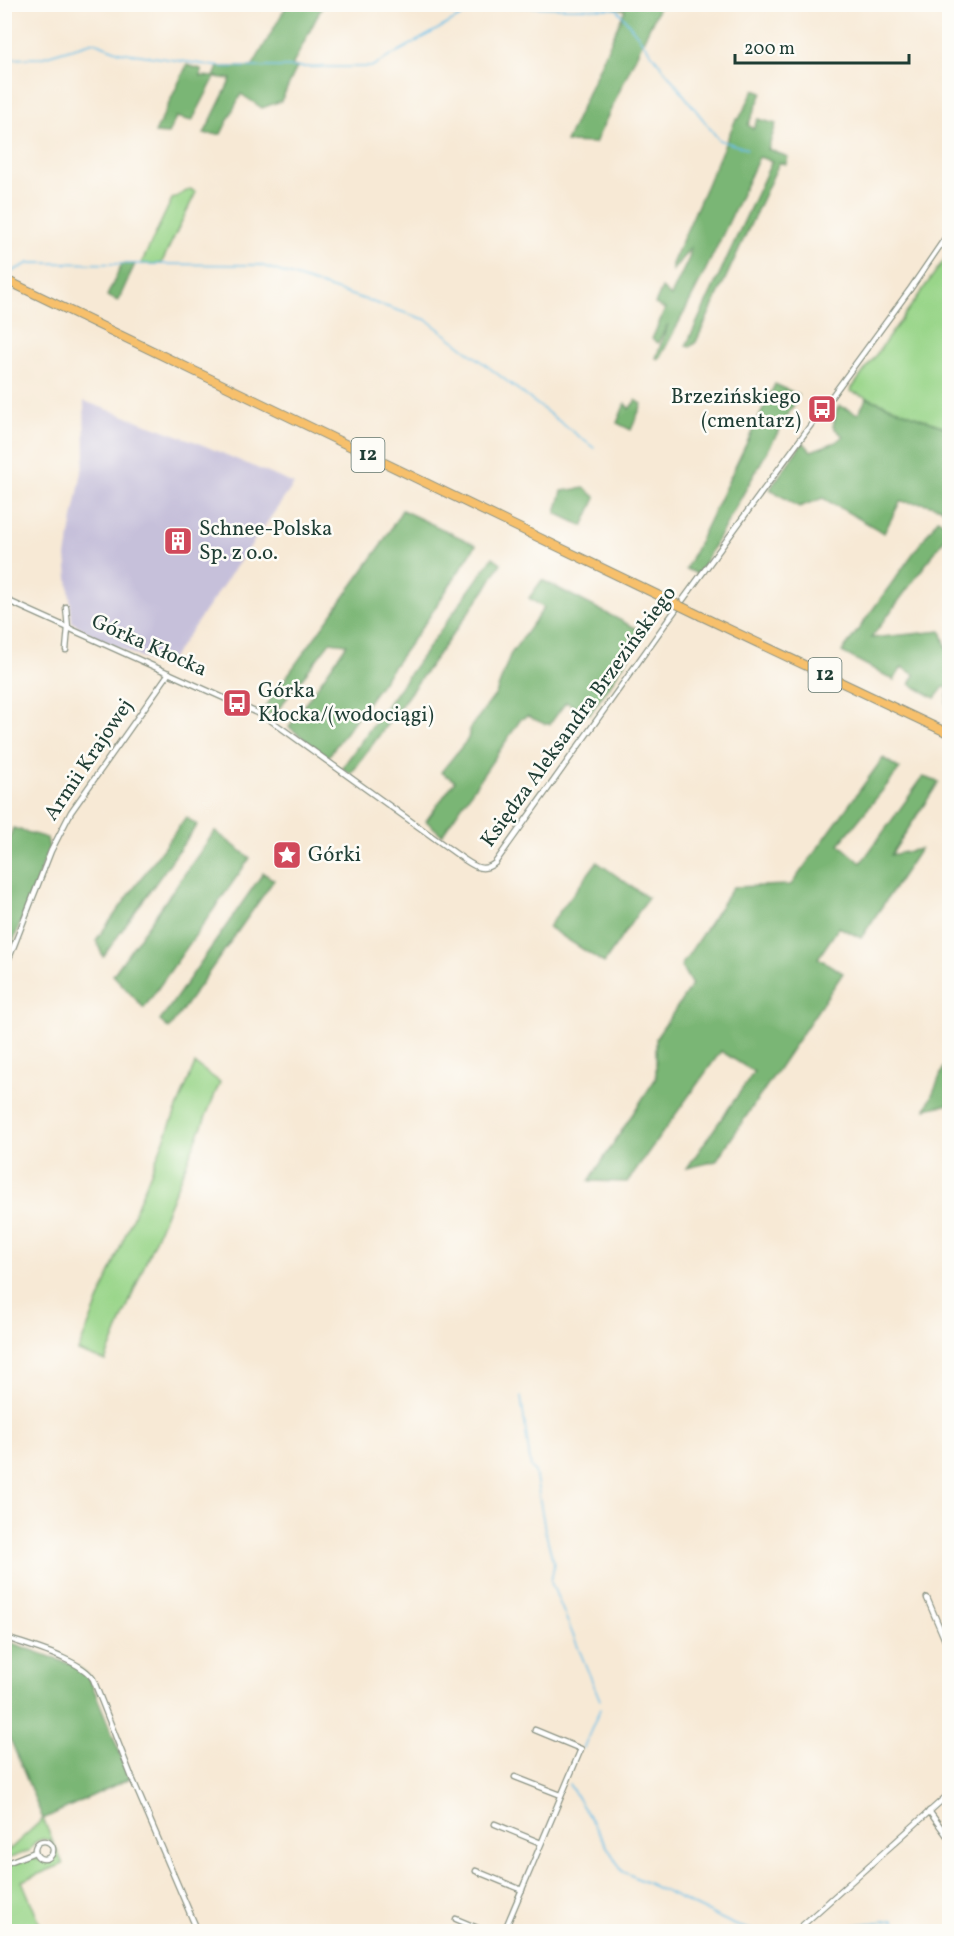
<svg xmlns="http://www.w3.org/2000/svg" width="954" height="1936" font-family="Vollkorn,serif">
  <rect width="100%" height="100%" fill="#fdfcf7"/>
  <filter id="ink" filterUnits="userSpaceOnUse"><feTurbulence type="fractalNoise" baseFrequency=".0167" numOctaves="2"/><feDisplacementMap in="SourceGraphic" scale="12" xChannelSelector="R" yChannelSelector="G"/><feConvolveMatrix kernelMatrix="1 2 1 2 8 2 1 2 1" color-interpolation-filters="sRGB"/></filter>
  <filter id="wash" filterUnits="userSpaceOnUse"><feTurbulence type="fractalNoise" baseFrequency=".008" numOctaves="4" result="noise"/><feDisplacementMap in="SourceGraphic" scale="24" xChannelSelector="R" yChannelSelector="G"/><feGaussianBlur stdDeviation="1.35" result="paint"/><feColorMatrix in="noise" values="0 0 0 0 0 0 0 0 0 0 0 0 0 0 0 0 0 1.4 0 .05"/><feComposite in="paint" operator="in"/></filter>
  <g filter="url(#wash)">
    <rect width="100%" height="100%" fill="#f7e9d5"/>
    <path fill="#c6c0da" d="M84,401L196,442L294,484L165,668L97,638L72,622L66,556L85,455Z"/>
    <g fill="#99d589" stroke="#5c895e" stroke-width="1.5">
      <path d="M190,189L196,192L161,264H141L172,199Z"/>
      <path d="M949,253V429L850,391Z"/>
      <path d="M195,1064L220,1082L105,1361L78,1351Z"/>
      <path d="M43,1819L63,1864L22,1881L43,1931H5V1867L30,1857L47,1861L52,1858L55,1851L50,1840L42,1839L35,1842L29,1851L5,1860V1841L9,1850Z"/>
    </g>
    <g fill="#7ab675" stroke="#4c7a54" stroke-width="1.5">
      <path d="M287,5H323L292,66L297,67L281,101L262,108L241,94L221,134H204L231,79L215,77L192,121L176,117L168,134L155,133L187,65L201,69V76L214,77L218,67H252Z"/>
      <path d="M616,5H660L595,143L566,142L625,10L615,7Z"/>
      <path d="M754,90L762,93L748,125L753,129L758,119L776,124L768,149L788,157L786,164L779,163L696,342L690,347L686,346L772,161L759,157C728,225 696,293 659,359L656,358L668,324L658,343L652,339L665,309L655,304L662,288L671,296L689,258L691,247L672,271V264L736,119H739Z"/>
      <path d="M122,264H135L118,301L107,296Z"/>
      <path d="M775,384L799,395L698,574L686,569Z"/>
      <path d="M867,398L949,429V510L923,503L900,502L884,533L823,498L799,507L770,489L803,442L811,451L836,442L843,436L833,427L837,409L840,406L858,414Z"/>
      <path d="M636,400L642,404L631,430L617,423L625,403L629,409Z"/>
      <path d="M585,488L596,498L583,526L556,513L562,491Z"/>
      <path d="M402,510L476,545L427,620L328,757L289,727L347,644L330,642L273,716L266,713L264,708L380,547Z"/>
      <path d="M938,519L949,527V533L871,638L941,631L949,655V706L946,704L949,688L944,687L935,698L910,684L915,675L902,667L894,680L842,652Z"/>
      <path d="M493,557L501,563L485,590L351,774L342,768Z"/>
      <path d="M542,580L645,633L590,714L566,702L550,724H545L527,716L521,719L442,835L426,821L455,781L441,772L468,739L470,728L496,694L510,655L544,608L529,598Z"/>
      <path d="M883,758L900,769L839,844L861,863L923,777L939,782L891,855L920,849L861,938L839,927L818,958L843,973L716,1161L687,1168L754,1072L721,1051L627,1182L589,1181L656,1078V1038L692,985L681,966L733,887L791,885Z"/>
      <path d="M186,817L197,825L103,957L96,940Z"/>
      <path d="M13,828L47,838L49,848L5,963V850Z"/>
      <path d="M215,831L250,858L144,1008L113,975Z"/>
      <path d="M597,862L648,898L604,963L548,927Z"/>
      <path d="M263,873L274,880L169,1029L160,1021Z"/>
      <path d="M949,1055V1104L926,1109Z"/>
      <path d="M4,1640L78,1667L88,1675L130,1778L43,1819L5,1726Z"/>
    </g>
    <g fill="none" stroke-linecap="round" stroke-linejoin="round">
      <g stroke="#6bbfe8" stroke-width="1.5">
        <path d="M4,59L40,58L94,42L120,52L222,67H371L479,6L617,9L719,140L747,149"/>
        <path d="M5,275L29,263L260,265L427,320L594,448"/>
        <path d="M521,1397L531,1468L535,1472L545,1530L554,1565L551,1582L600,1700"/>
        <path d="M583,1749L600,1709"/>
        <path d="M569,1784L622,1871L735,1925L758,1932"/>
        <path d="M808,1931L894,1920L900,1932"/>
      </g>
    </g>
  </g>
  <g filter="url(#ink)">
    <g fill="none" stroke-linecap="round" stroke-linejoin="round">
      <g stroke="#8b9384" stroke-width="7">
        <g id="street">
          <path d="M4,599L266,717L462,858C474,866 482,873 495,863L666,623L911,288L950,231"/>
          <path d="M66,607L68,628L66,650"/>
          <path d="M4,971L51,851L71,812L169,673"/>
          <path d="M927,1598L950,1652"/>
          <path d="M4,1637C28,1646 80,1659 93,1679L132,1778L198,1932"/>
          <path d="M515,1777L561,1795"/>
          <path d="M929,1811L950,1840"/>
          <path d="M495,1824L541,1843"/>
          <circle cx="44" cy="1850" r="9"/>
          <path d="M4,1864L35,1852"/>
          <path d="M476,1871L522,1890"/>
          <path d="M456,1919L487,1932"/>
          <path d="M504,1932L581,1749L535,1730"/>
          <path d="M795,1932L950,1793"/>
        </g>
      </g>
      <g stroke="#8b9384" stroke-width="9">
        <path id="secondary" d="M4,11L8,4"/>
      </g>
      <g stroke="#8b9384" stroke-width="10">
        <g id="primary">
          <path d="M4,279L664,598"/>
          <path d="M701,616L950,734"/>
        </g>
      </g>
      <use href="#street" stroke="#fff" stroke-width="4.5"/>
      <use href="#secondary" stroke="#fce6c4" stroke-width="7"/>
      <use href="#primary" stroke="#f7c06c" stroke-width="8"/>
      <g stroke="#8b9384" stroke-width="10" stroke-linecap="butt">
        <path id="primary-bridge" d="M664,598L701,616"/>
      </g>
      <use href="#primary-bridge" stroke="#f7c06c" stroke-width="8"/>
    </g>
  </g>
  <defs>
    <g id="bus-square" transform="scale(1.5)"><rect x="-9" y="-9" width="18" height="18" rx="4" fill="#d1495b" stroke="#fdfcf7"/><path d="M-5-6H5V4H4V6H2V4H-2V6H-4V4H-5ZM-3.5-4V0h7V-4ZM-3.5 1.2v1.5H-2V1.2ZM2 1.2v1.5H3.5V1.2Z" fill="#fff"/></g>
    <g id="building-square" transform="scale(1.5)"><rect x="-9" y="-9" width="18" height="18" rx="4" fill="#d1495b" stroke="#fdfcf7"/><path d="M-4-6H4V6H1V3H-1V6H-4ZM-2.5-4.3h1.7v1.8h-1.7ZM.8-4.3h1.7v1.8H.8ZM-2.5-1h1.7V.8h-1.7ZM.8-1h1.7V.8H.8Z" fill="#fff"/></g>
    <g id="sight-square" transform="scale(1.5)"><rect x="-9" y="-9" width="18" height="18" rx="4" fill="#d1495b" stroke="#fdfcf7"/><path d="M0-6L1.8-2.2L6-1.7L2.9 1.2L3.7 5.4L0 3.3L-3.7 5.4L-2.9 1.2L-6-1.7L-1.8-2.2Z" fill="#fff"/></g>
  </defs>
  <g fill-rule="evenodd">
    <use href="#bus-square" x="822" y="409"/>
    <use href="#building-square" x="178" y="541"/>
    <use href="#bus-square" x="237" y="703"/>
    <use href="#sight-square" x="287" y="855"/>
  </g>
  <g text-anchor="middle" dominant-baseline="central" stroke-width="5" stroke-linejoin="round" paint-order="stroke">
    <g fill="#fdfcf7" stroke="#62766e" stroke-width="1.5">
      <rect x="351.5" y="438" width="33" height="34" rx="4.5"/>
      <rect x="808.5" y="658" width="33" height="34" rx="4.5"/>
    </g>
    <g font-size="20" font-weight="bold" fill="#1f3d34">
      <text x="368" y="455">12</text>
      <text x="825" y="675">12</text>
    </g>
    <g font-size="21" fill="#1f3d34" stroke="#fdfcf7" text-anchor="start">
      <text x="801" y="397" text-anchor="end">Brzezińskiego<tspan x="801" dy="24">(cmentarz)</tspan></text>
      <text x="199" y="529">Schnee-Polska<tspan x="199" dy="24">Sp. z o.o.</tspan></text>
      <text x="258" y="691">Górka<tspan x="258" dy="24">Kłocka/(wodociągi)</tspan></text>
      <text x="308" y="855">Górki</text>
    </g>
    <g font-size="21" fill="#1f3d34" stroke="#fdfcf7">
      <text transform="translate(149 646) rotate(24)">Górka Kłocka</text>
      <text transform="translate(579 717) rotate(-54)">Księdza Aleksandra Brzezińskiego</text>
      <text transform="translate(89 760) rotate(-56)">Armii Krajowej</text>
    </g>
  </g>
  <rect width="954" height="1936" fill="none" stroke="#fdfcf7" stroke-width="24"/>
  <path d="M735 54v9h174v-9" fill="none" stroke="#1f3d34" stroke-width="3"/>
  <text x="744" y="54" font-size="18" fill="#1f3d34" stroke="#fdfcf7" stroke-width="4.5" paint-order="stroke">200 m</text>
</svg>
